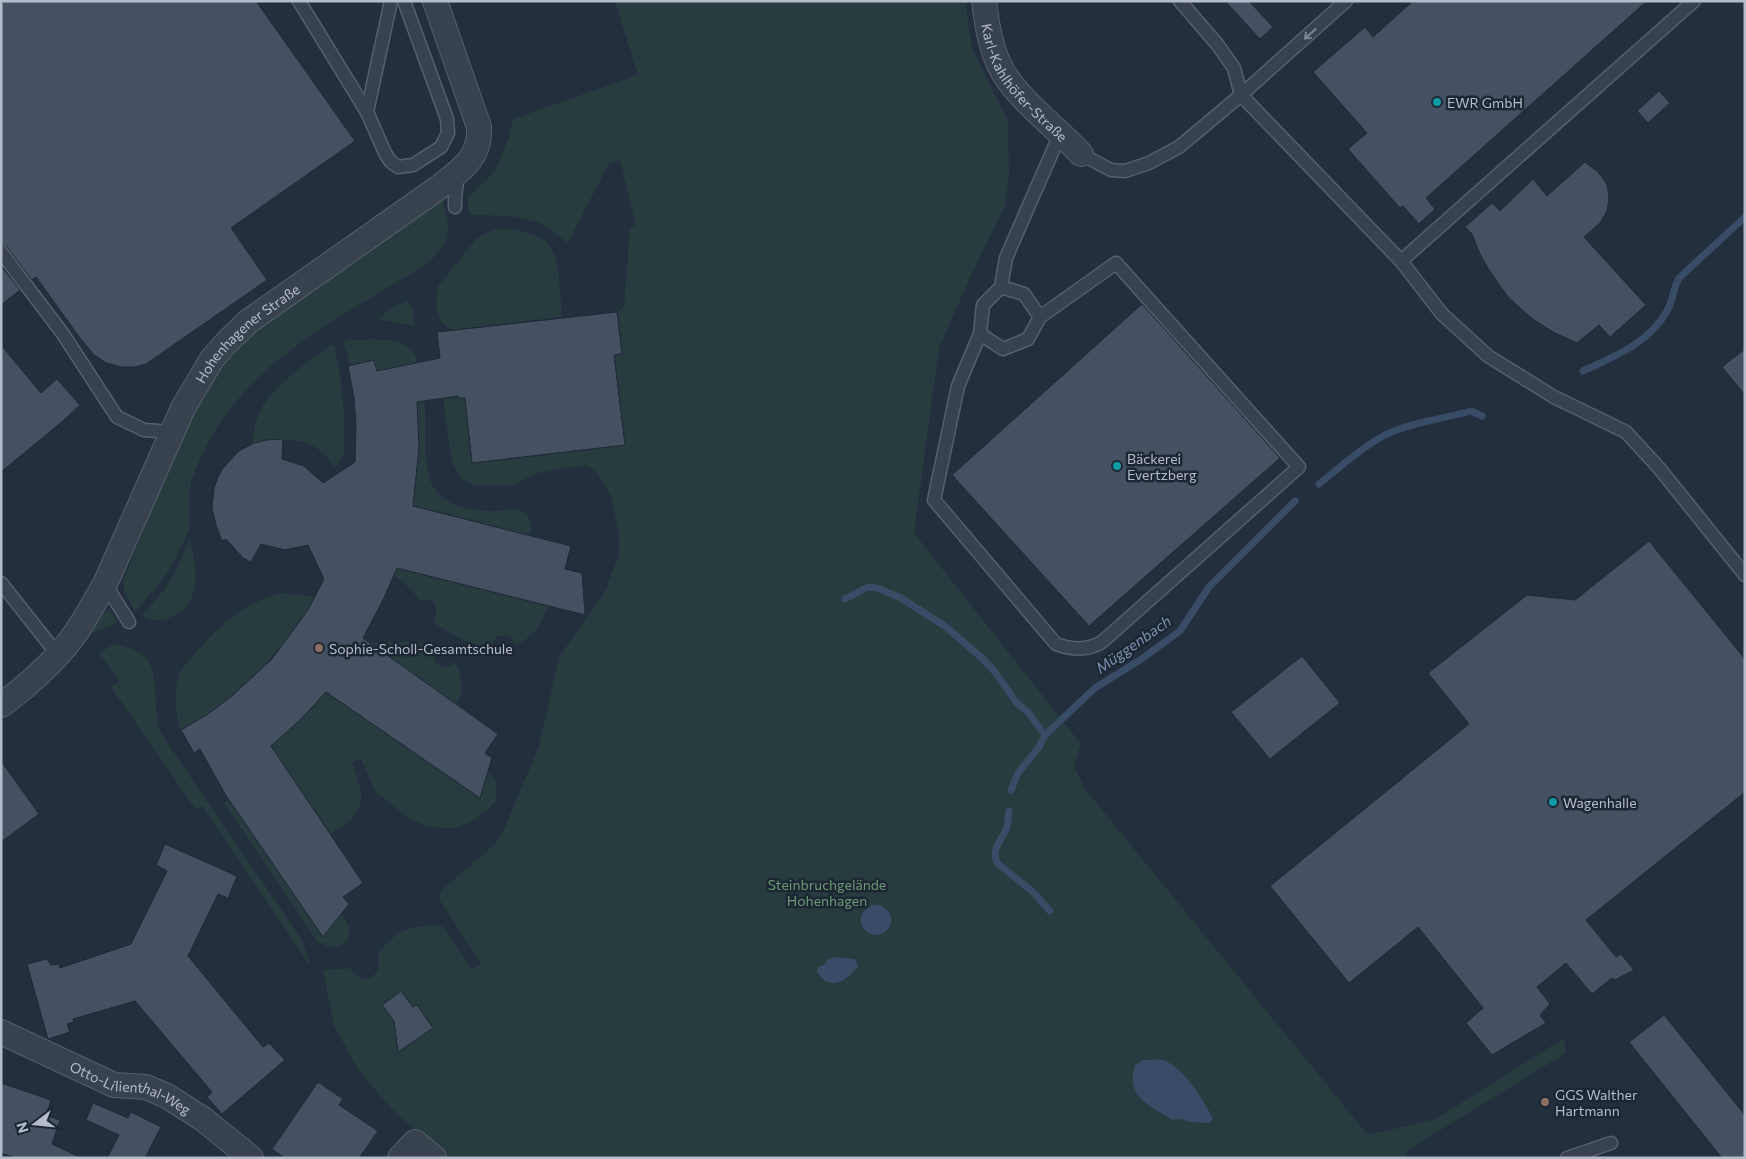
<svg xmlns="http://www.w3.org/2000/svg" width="1746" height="1159" font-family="Commissioner,sans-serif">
  <rect width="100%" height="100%" fill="#242f3e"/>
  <g fill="#263c3f">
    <path d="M615,1H965L972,48L1008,121L1009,175L1005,206L971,275L939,348L914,533L1081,744L1074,766L1085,789L1368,1135L1436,1119L1564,1038L1566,1053L1405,1152L1410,1158H448L400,1117L384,1100L358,1069L334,1026L323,970L349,968L362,979L371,978L378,971V952C384,947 390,940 396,935C406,928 432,923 443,927L472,969L481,964L443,905L439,899L441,891L496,843L505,827L539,746L559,657L605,592L619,554V537L612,498L603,482L595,471L586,465L538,473L510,486L473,485L461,478L452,462L443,399L458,397V398H465L472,463L625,445L614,355L622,353L617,312L624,306L630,228L636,225L620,160L609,163L568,243L540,223L513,216L470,215L467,198L495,171L508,139L513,119L638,75Z"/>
    <path d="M442,200C454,230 448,248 422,267C346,314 258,356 212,436C205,448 199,461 194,474C186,490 192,509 189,526C189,531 186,536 184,540C172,571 157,588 135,611L125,594L123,580L186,427L205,389L231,356L259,327L342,268Z"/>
    <path d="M510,229C521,231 538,234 546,242C561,255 560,298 562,317L451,330L440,320L436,307L438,286L476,239L492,230Z"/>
    <path d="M407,301C415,306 415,317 413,326L377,319L396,305Z"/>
    <path d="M376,339C398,341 416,343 418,368L411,364L377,371L374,360L350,365L344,343L347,340Z"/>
    <path d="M331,345L334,346L340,374L344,413V455L335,467C330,461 325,453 318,449C297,436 275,440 252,444C253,436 254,428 256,421C264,391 307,362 331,345Z"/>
    <path d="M424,401C428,428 419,474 439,494C453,510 480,511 500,511C506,510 514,509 519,510C531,513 531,526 530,536L434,511L407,532C417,485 419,449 417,402Z"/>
    <path d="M190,538C195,566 204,599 175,615C161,622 156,622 142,616L164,590L176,570Z"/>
    <path d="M405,543L419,574L513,597L515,595L524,598V600L548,606C540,626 536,635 516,645L509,636H499L494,640L492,648C469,645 452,635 433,622L436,615L435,604C430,598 426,599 419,600L412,590L394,575Z"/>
    <path d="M284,593L316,597C286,644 258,677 212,710L215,715H206L181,731C175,713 173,691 179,673C183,665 191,659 196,652C220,625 247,600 284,593Z"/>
    <path d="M109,609L118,623L93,633L86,640L103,614Z"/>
    <path d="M362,641C388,647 411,634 436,648L433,658L437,664L444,668L456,663C462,678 466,689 456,704L382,652Z"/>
    <path d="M114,644C161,653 152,673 157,711C157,716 157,722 159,727C160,732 164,737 166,741L302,940L311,967L202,806L196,810L111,687L119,681L99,653Z"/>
    <path d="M343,670L345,705L445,774L447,772L454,778V780L480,798L488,771L496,781V801L485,812L473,821L456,828L429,827L409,819L375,791L361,759L352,762C365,801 369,810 331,834L284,765L250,762C287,733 314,706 343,670Z"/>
    <path d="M229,800L323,937L341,914C355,928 351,950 329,946C325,946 321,943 317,941L224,803Z"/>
  </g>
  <g fill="#394c67">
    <circle cx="876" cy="920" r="15"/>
    <path d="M835,957L855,959L858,966C846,982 830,992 817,972L818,967L824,965L827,960Z"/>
    <path d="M1143,1060C1150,1060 1158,1059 1163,1060C1185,1068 1202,1099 1213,1118L1210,1123L1190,1122L1181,1119L1172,1120C1149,1104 1125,1098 1135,1065Z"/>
  </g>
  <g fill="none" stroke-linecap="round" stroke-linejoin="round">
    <g stroke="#394c67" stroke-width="7">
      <path d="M1583,371C1615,356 1649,343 1667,311C1673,301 1673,289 1679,278L1745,217"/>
      <path d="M1319,484C1340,467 1361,448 1385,435C1412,422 1443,419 1471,411L1482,416"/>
      <path d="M845,599L868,587L877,588L901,598L946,627L982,658L995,672L1016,702L1028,712L1045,735"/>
      <path d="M1011,790L1018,773L1039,747L1045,735L1095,688L1140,660L1180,631L1209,587L1295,501"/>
      <path d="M1009,811C1008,816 1008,822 1007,827C1003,839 989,850 998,864L1032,891L1050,911"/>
    </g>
  </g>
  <g fill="#455162" stroke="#1f2835">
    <path d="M1,1H256L355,141L231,228L267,280L146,364L135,367H122L106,363L93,354L80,338L36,277L32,280L7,247L1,244Z"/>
    <path d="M1225,1H1249L1273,27L1260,39Z"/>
    <path d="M1413,1H1647L1426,198L1435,209L1419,224L1403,206L1400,208L1348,149L1367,133L1313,72L1365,27L1373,37Z"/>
    <path d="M1659,91L1670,103L1648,123L1637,111Z"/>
    <path d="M1585,162L1598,172L1607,184L1609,199L1607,211L1600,223L1584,237L1646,305L1610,337L1599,325L1577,343L1553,332L1530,317L1508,297L1489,270L1480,254L1472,234L1465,227L1492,203L1500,211L1533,179L1547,196Z"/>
    <path d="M1,266L20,290L1,305Z"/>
    <path d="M1142,304L1280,458L1089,626L952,475Z"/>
    <path d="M617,312L622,354L614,355L625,445L472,463L465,398H458V396L417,402L419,447L413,506L571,546L565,569L582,573L585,615L397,568L383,600L363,638L498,734L485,753L492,758L480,798L326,692L301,719L271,746L363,883L343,897L349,904L323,937L225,794L200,749L194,753L181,730L208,714L233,695L272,659L308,610L324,579L308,545L285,550L261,544L251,562L243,558L226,539L222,541L216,525L212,508L214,488L218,477L223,468L239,451L252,444L266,440L283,439L282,459L304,466L323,483L355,462L356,424L354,398L348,366L374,360L377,371L440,358L437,332Z"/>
    <path d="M1,345L41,393L57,379L80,405L64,420L1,472Z"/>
    <path d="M1745,349V395L1722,367Z"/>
    <path d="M1649,541L1745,659V792L1586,920L1616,957L1621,954L1634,970L1615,980L1612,978L1592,994L1566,963L1537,987L1550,1004L1540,1015L1546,1023L1492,1055L1466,1023L1483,1008L1418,927L1349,983L1270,886L1469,724L1428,673L1527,595L1575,600Z"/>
    <path d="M1302,656L1340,703L1270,759L1231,712Z"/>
    <path d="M1,761L39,814L1,842Z"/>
    <path d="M165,844L237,876L228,898L218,894L188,956L263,1047L269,1043L285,1060L222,1114L207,1097L212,1092L135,1001L73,1019L74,1022L67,1024L70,1032L48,1039L27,964L47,959L51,965L59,964L60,968L131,944L167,871L156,865Z"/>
    <path d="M401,991L413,1007L417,1005L433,1028L398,1052L394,1021L382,1005Z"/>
    <path d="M1664,1015L1745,1115V1158H1722L1629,1042Z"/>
    <path d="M318,1082L343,1099L339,1105L378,1131L359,1158H285L272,1149Z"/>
    <path d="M1,1083L51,1100L46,1115L60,1120L52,1144L82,1158H17L1,1153Z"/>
    <path d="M93,1103L128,1118L131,1112L161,1127L145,1158H107L119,1135L86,1120Z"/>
  </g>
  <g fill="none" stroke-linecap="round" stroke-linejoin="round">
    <g stroke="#565f6c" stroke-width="15">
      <g id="service">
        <path d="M299,1L367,112"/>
        <path d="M391,1L367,112L385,153L391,162L398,167L413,165L441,147L448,133L447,119L404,1"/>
        <path d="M1180,1L1217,44L1234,68L1241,95L1401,261L1694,1"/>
        <path d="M1081,154L1111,170L1125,171L1149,163L1179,147L1241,95L1346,1"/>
        <path d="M455,207V198L458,172"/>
        <path d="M1,252L63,334L117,417L144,430L172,432"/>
        <path d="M1401,261L1442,314L1488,356L1554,397L1626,432L1659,468L1745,575"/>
        <path d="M1001,287L1024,294L1040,317L1028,339L1003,349L980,334L983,305L1001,287L1006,258L1061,132"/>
        <path d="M980,334L958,386L934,500L1056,644C1072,650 1087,651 1102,642L1299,467L1116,263L1040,317"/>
        <path d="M1,583L58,655"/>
        <path d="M105,584L129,622"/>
        <path d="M1567,1158L1611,1143"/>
      </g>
    </g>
    <g stroke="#565f6c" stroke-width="26">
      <g id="minor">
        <path id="s1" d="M984,1C987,26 991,51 1003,72C1020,101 1058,129 1081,154"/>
        <path id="s2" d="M1,705C23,690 57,659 72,638C85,621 94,602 105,584L183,408L212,359L227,342L249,321L438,188C460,170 481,159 479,127L435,1"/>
        <path id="s3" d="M1,1032L114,1085L146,1087L167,1096L203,1119L251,1158"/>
        <path d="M400,1158L415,1142L434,1158"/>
      </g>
    </g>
    <use href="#service" stroke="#38414e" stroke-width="12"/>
    <use href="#minor" stroke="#38414e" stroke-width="24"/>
  </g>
  <defs><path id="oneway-shaft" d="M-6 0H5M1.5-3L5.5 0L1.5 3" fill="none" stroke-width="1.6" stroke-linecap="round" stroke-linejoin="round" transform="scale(1.25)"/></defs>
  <use stroke="#7c8592" href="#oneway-shaft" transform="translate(1310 34) rotate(138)"/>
  <g fill="#0f9aa8" stroke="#1d2633" stroke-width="2">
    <circle cx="1437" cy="102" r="5"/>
    <circle cx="1117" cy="466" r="5"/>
    <circle cx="1553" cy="802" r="5"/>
  </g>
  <g fill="#8d6e63" stroke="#1d2633" stroke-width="2">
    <circle cx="319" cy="648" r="5"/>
    <circle cx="1545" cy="1102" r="5"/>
  </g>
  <g text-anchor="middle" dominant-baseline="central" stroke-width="5" stroke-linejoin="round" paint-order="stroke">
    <g font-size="14" fill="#b4bcc9" stroke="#1d2633">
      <text stroke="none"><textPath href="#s1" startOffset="94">Karl-Kahlhöfer-Straße</textPath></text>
      <text stroke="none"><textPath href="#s2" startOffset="454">Hohenhagener Straße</textPath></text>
      <text stroke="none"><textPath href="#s3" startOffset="142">Otto-Lilienthal-Weg</textPath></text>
    </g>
    <g font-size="14" fill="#b4bcc9" stroke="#1d2633" text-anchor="start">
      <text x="1447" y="102">EWR GmbH</text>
      <text x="1127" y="458">Bäckerei<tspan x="1127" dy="16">Evertzberg</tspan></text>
      <text x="329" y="648">Sophie-Scholl-Gesamtschule</text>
      <text x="1563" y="802">Wagenhalle</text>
      <text x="1555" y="1094">GGS Walther<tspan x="1555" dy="16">Hartmann</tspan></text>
    </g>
    <g font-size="14" fill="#6b9a76" stroke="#1d2633">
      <text x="827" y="884">Steinbruchgelände<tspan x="827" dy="16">Hohenhagen</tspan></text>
    </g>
    <g font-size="15" font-style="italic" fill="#7c92b1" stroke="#1d2633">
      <text transform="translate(1133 644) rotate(-35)">Müggenbach</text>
    </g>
  </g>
  <rect width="1746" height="1159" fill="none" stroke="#b4bcc9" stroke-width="5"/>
  <g transform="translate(35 1124) rotate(254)" stroke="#1d2633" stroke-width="4" paint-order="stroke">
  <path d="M0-4L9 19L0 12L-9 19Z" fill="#b4bcc9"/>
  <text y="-8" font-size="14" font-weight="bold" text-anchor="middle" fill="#b4bcc9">N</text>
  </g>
</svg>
